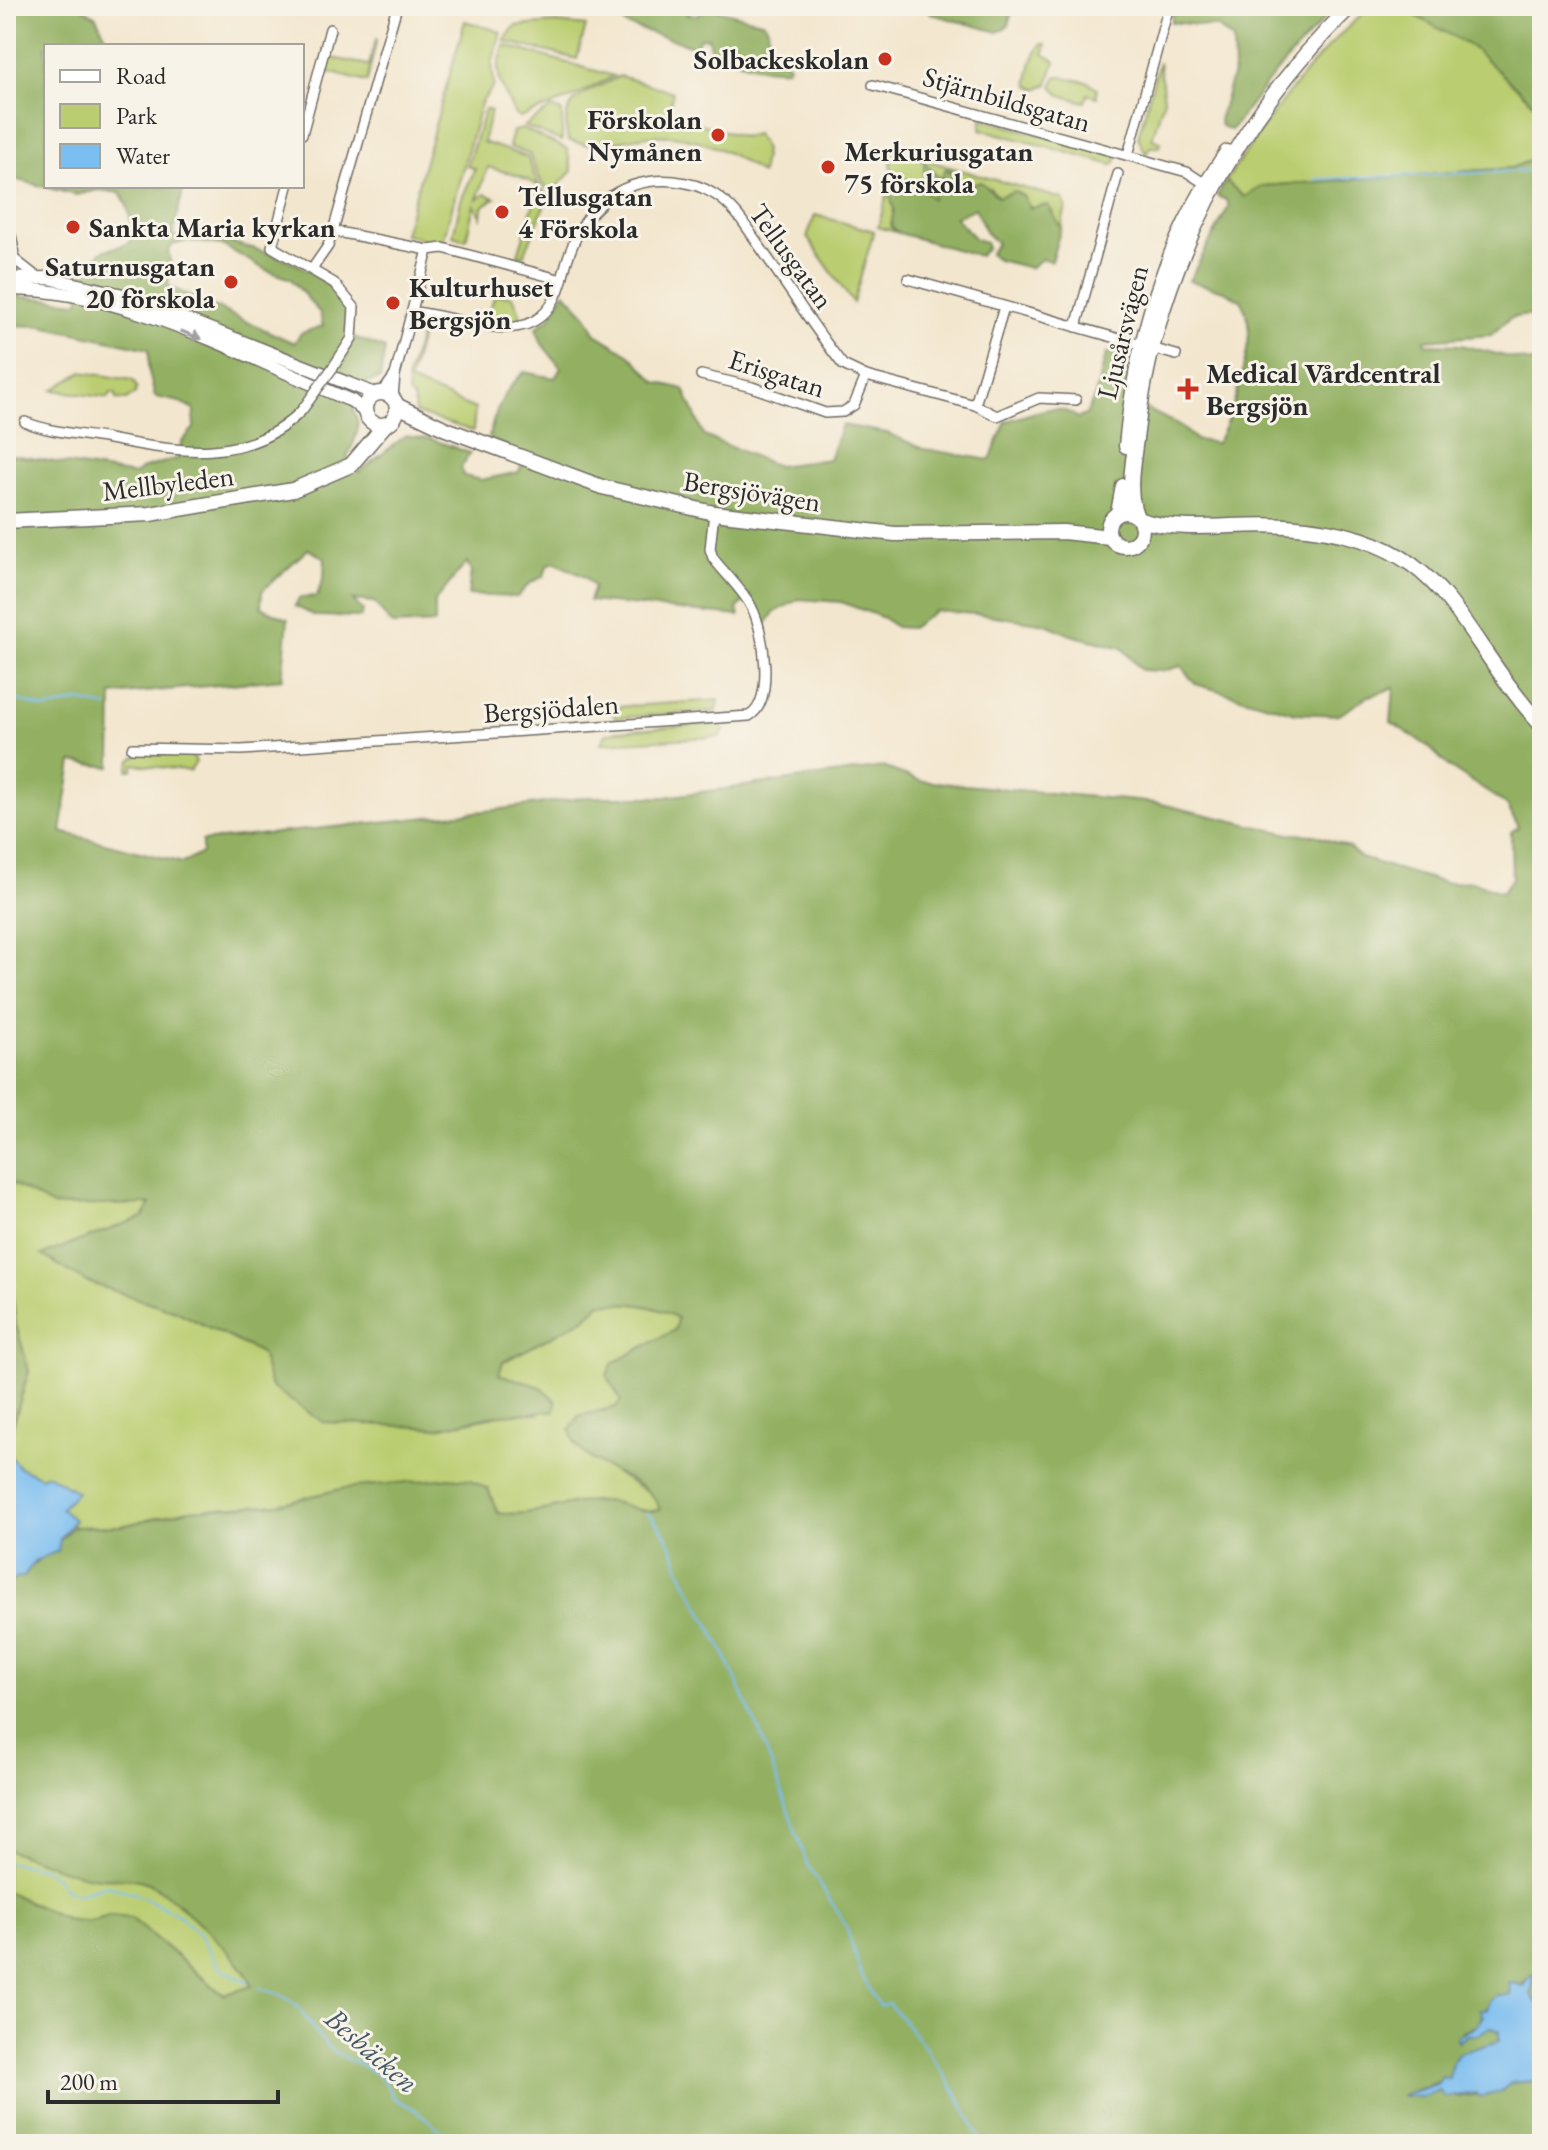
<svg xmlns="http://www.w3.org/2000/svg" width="1548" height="2150" font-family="'EB Garamond',serif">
  <rect width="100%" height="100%" fill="#f7f3e8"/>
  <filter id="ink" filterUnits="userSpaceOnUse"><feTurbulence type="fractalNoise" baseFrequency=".0125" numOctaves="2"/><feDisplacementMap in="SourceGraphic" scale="16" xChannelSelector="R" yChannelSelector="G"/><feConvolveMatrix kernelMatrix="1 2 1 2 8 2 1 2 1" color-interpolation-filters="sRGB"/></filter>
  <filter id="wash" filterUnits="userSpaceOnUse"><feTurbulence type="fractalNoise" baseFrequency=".006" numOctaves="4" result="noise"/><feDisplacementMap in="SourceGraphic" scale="32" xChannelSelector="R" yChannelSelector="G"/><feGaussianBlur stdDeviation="1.8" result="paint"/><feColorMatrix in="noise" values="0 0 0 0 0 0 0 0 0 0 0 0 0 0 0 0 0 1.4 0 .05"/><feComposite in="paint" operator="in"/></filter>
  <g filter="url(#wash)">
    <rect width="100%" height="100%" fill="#f3e6ce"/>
    <g fill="#bacd70" stroke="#727c4e" stroke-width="2">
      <path d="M1372,6C1441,6 1494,67 1542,111V156L1511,168L1263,186L1244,197L1226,181C1268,119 1313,54 1372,6Z"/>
      <path d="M465,21L501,32L492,64L494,86L481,103L442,244L404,234Z"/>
      <path d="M556,23L586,26L577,59L504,41L515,26Z"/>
      <path d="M377,37L367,82L324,71L326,57L369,65Z"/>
      <path d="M1042,44H1046L1044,54L1055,61L1048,84L1037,89L1029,85C1027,74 1034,51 1042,44Z"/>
      <path d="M504,45L614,76L569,99L520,118L515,115L500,83L498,68Z"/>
      <path d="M1159,62L1164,99L1152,139L1161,142L1159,147H1150L1146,154L1138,137Z"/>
      <path d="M620,76L673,92L668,114L743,137L756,134L765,150L761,174C724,146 682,129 635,138C611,142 592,149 568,140C558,96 587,94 620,76Z"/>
      <path d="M1057,76L1088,82L1097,88V97L1088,94L1085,102L1060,95L1052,86Z"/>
      <path d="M552,108L562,112V141L524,126Z"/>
      <path d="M485,109L491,111L483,142L527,157L539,186L548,196L524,256L518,255L539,186L519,176L488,167L477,199L485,194L495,198L482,207L481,217L474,205L466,240L453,236L461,200L475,169L467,166Z"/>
      <path d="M982,119L1117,156V161L1112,165L981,129Z"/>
      <path d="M523,129L567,149L572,171L552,192L542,184L529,154L509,147L513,131Z"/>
      <path d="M890,150L1063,199L1066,207L1061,228L1048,205L1030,208L1023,196L1009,193L998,197L990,188L963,186L950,169L942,178L926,171L925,185L934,192L932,200L917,183L900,177L891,227L899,233L878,227L892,177Z"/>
      <path d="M815,215L874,231L853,303L807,237Z"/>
      <path d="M495,295L513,296L521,316L517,323L499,324L470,318L472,311L487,315Z"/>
      <path d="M425,321L409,381L475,409L473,431L415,413L414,400L408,394L407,376Z"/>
      <path d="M82,372L132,380L137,387L135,394L126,400L116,399V394L111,393L108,398L53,390Z"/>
      <path d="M719,700L717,711L615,718L612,711L615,707Z"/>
      <path d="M720,723L724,730L719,737L601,743L606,734L617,731Z"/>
      <path d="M141,753L192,755L196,762L190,771L134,764L132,770H128L131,760Z"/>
      <path d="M6,1180L53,1206L152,1203L144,1217L44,1255L87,1282L176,1311L261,1353L271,1387L439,1428L514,1412L539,1414L498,1374L503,1362L584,1319L600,1303C628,1303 653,1304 677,1318L676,1330L613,1363L608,1375L621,1401L616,1408L579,1416L616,1474L655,1496L660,1510C640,1515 625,1502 605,1501C568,1499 533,1518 497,1513L488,1489L345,1488L279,1504L189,1510L122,1526L72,1527L74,1520L61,1509L76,1492L47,1475L41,1477L19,1467L6,1450L29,1371L16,1325L10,1277L6,1276Z"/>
      <path d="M6,1849C36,1859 70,1875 101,1878C118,1879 133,1876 149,1883C173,1895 247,1963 252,1987L224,1995L131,1918L109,1916L88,1922L65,1919L6,1891Z"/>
    </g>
    <g fill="#93b062" stroke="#5f6e46" stroke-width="2" fill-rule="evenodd">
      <path d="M6,6H80L96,17L111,46H46V186H184L172,237C222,234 363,266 346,334L385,349L380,379L365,383L353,410C363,426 355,441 347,457L359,472L405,436L431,439L470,453L461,468L464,476L481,480L519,472L525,454L488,440C495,412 502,392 524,372L555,378L561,368L542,344L536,328L550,317L565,292L584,312L596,334L630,355L656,382L684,389L704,436L777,466L829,459L842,425L887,433L924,449L990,460L1006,421C1033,415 1053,399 1078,418L1086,415L1096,393L1106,354L1116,351L1126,354L1130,361V401L1179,425L1196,440L1216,443C1231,421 1250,353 1249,326C1249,318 1244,308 1242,301L1224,291L1189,281L1229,206L1226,200L1217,196L1226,181L1244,197L1263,186L1511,168L1542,156V326L1528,315L1510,318L1491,335L1425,340L1426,344L1461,345L1533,363L1542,353V984L1536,1014L1542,1020V2007L1532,1997V1975L1511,1995L1490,2003L1476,2026L1463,2031L1468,2034L1490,2027L1500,2031L1499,2041L1459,2053L1449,2078L1402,2095L1439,2090L1458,2097L1500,2092L1511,2083L1542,2080V2144H1004L986,2139L976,2144H213L196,2133L174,2144H6V1891L65,1919L88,1922L109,1916L131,1918L223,1995L252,1986C247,1963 172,1895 149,1883C132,1876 118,1879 100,1878C70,1875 36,1859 6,1849V1586C30,1566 52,1551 72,1527L122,1526L189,1510L279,1504L345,1488L449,1478L470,1480L488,1489L498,1513C534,1518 568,1500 604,1501C624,1502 639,1515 660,1510C648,1471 579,1473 570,1430L579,1416L616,1407L621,1401L607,1375L613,1363L675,1330L677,1318C653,1303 628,1303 600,1303L584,1319L503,1362L499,1374L541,1387L556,1401L555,1411L489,1416L439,1428L323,1422L271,1387L261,1353L176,1311L87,1282L42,1255L143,1217L151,1204L53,1206L6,1180V454L135,475L141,469L179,458L181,443L194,428V410L180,402L155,397L149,372V349L42,326L6,325V295L79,302L83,268L103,251L130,243C133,228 130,205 120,193L99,190L76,195L6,177ZM188,241L222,245L266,270L291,279L320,313L323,326L301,333L294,343L168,286L171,265L168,252L172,245ZM308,549L325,558L324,576L317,596L299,598L295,606L315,616L361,617L363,610L352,600L374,602L392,625L435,623V601L467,562L471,572L468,595L517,597L530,583L544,576L547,566L554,562L585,577L594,587L589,601L739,616L737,609L749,595L765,625L774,613L799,599L841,602L884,618L895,627L911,628L935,611L988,615L1046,624L1071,635L1122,648L1141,670L1164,671L1181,666L1195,684L1296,713L1339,715L1369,696L1394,688L1391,722L1429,747L1449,767L1507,805L1518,827L1511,832L1512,878L1502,893L1472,881L1446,883L1403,871L1361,858L1348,847L1315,835L1289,834L1157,803L921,781L883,767L665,797H587L495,810L202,841V853L183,863L61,832L72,762L111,767L112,695L282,679L288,619L261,607L262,591Z"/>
      <path d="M609,6H695L687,15H697L709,8L764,22L768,28L770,52L789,65L787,69C762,71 731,61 710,48L708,37L699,39L696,47L626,25Z"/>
      <path d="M928,6H1009L1012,11L1008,26L998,32L931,14Z"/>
      <path d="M1174,6H1336L1275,73L1231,130L1221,126L1219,120L1234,70L1233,40L1217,27L1171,22Z"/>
      <path d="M1398,6H1542V111L1472,47Z"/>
      <path d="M924,162L938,177L942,178L946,168L963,186L981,182L998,197L1014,191L1023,196L1030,208L1048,205L1061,228L1051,261L1042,259L1030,268L998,260L990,253L997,243L986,233L975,208L955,217L975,239L985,242L987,248L979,256L899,233L891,227L894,209L890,196L900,177L917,183L932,199L934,192L924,181Z"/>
      <path d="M6,1276H10L16,1325L29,1371L6,1445Z"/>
    </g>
    <g fill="#7bbef1" stroke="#53748e" stroke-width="2">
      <path d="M6,1450L19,1467L41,1477L47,1474L77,1492L61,1509L74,1520L60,1539L58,1551L34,1561L24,1577H17L6,1586Z"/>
      <path d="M1533,1974C1537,1990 1522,1991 1542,2007V2080L1511,2083L1500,2092L1479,2097L1476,2093L1444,2097L1439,2090L1421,2097L1401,2096L1437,2084L1442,2077L1449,2078L1452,2063L1459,2053L1499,2041V2031L1490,2027L1477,2035H1468L1458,2042L1457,2037L1476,2026L1483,2016L1480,2010H1487L1489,2001L1496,1995H1511L1509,1982L1523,1986Z"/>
    </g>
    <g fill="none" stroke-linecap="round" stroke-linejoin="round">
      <g stroke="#7bbef1" stroke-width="2">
        <path d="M1315,179L1542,170"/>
        <path d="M6,696L45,709L79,701L107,707"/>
        <path d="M648,1513L667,1536L684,1578L722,1649L760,1733L807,1863L846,1926L861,1974L879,2006L888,2003C924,2043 959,2091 981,2141"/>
        <path d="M6,1862L43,1868L55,1876L64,1889L77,1894L108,1885L141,1896L179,1915L201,1936L219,1967L248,1983"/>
        <path d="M260,1988C269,1991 281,1994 289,2000C307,2012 314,2038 335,2052C356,2065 385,2070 392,2097L414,2109L458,2144"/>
      </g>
    </g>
  </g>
  <g filter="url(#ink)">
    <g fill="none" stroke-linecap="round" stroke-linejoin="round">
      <g stroke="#716c64" stroke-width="12">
        <g id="minor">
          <path d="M873,85L1187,172L1210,187"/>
          <path d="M302,134L330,29"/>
          <path d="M1128,155L1169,6"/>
          <path d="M288,186L272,247L334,283L354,307L352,338L334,366"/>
          <path d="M6,225C16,241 15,262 9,279"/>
          <path d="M333,231L428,250L443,248L562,280C540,360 468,316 413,312"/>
          <path d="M14,259L37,277"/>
          <path d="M312,269L328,246L333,231L397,6"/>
          <path d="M908,279L1176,355"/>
          <path d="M562,280C571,239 589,201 631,186C658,177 690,179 714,194C734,206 746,226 758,244C786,284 813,327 843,365L866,376L975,405"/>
          <path d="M1004,307L975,405L997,416L1039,398L1076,400"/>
          <path d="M1076,327L1118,174"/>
          <path d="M701,375L752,387L825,413L843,412L854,405L866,376"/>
          <path d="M383,392L395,375"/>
          <path d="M393,397L395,375L428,250"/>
          <path d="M25,422C49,432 78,434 104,438C172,451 248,467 302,410"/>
          <path d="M132,748L241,750L749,716C775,702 764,631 752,608C743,590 725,574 713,558L710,549L714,513"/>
        </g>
      </g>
      <g stroke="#716c64" stroke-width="15">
        <g id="tertiary">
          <path d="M6,279L49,278L123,295L375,394"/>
          <path d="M6,289C125,288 244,357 352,401L365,412"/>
        </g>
      </g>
      <g stroke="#716c64" stroke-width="17">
        <g id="secondary">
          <circle cx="381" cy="409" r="16"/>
          <path d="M398,406L446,429L602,487L714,513L895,534L1063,532L1110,537"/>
          <path d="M1126,446C1136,338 1165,241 1227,152"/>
          <circle cx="1125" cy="529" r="17"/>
          <path d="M1118,513L1123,486"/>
          <path d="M1136,515C1126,490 1134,458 1137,431C1156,270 1235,119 1351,6"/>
          <path d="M1140,520C1185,534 1240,522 1286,526C1452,538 1448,622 1542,726"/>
          <path d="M6,521L150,514L293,490L351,465L385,425"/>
        </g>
      </g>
      <use href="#minor" stroke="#fff" stroke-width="9"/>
      <use href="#tertiary" stroke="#fff" stroke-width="12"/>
      <use href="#secondary" stroke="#fff" stroke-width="14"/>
      <g stroke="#716c64" stroke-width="12" stroke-linecap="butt">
        <path id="minor-bridge" d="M302,410L334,366"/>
      </g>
      <use href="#minor-bridge" stroke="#fff" stroke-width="9"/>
    </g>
    <defs><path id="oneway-solid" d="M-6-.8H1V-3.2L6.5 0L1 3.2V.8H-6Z" transform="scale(2)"/></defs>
    <use fill="#a0a0a0" href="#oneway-solid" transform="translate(191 335) rotate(22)"/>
  </g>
  <g fill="#c8321e" stroke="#f7f3e8" stroke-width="3">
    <circle cx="885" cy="59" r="8"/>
    <circle cx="718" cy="135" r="8"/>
    <circle cx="828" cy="167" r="8"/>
    <circle cx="502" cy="212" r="8"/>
    <circle cx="73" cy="227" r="8"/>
    <circle cx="231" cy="282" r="8"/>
    <circle cx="393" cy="303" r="8"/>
    <path d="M1184 377h8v8h8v8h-8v8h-8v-8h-8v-8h8z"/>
  </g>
  <g text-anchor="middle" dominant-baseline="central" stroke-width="6" stroke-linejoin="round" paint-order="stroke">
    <g font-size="28" font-weight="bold" fill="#2b2b2b" stroke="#f7f3e8" text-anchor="start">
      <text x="869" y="59" text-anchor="end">Solbackeskolan</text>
      <text x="702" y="119" text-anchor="end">Förskolan<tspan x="702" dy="32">Nymånen</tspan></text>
      <text x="844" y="151">Merkuriusgatan<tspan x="844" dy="32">75 förskola</tspan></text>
      <text x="518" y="196">Tellusgatan<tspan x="518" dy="32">4 Förskola</tspan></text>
      <text x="89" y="227">Sankta Maria kyrkan</text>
      <text x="215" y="266" text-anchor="end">Saturnusgatan<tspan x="215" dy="32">20 förskola</tspan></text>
      <text x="409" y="287">Kulturhuset<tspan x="409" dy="32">Bergsjön</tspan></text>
      <text x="1206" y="373">Medical Vårdcentral<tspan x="1206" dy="32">Bergsjön</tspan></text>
    </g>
    <g font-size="28" fill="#2b2b2b" stroke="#f7f3e8">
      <text transform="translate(1007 99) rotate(16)">Stjärnbildsgatan</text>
      <text transform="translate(792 256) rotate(54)">Tellusgatan</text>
      <text transform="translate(1122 332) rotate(-76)">Ljusårsvägen</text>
      <text transform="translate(777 373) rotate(18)">Erisgatan</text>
      <text transform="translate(168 483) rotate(-7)">Mellbyleden</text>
      <text transform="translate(752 491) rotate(9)">Bergsjövägen</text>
      <text transform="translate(551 708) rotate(-4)">Bergsjödalen</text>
    </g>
    <g font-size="30" font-style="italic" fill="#435766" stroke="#f7f3e8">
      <text transform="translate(372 2050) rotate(41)">Besbäcken</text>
    </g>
  </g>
  <rect width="1548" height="2150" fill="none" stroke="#f7f3e8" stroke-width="32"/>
  <rect x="44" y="44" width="260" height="144" fill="#f7f3e8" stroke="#a5a39c" stroke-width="2"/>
  <rect x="60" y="70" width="40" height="12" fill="#ffffff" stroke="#a5a39c" stroke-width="2"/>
  <text x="116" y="84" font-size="24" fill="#2b2b2b">Road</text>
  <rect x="60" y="104" width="40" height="24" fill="#bacd70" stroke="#a5a39c" stroke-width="2"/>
  <text x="116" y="124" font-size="24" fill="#2b2b2b">Park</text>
  <rect x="60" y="144" width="40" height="24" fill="#7bbef1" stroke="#a5a39c" stroke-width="2"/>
  <text x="116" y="164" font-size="24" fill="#2b2b2b">Water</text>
  <path d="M48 2090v12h230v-12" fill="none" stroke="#2b2b2b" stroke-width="4"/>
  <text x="60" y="2090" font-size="24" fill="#2b2b2b" stroke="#f7f3e8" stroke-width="6" paint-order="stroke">200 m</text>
</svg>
